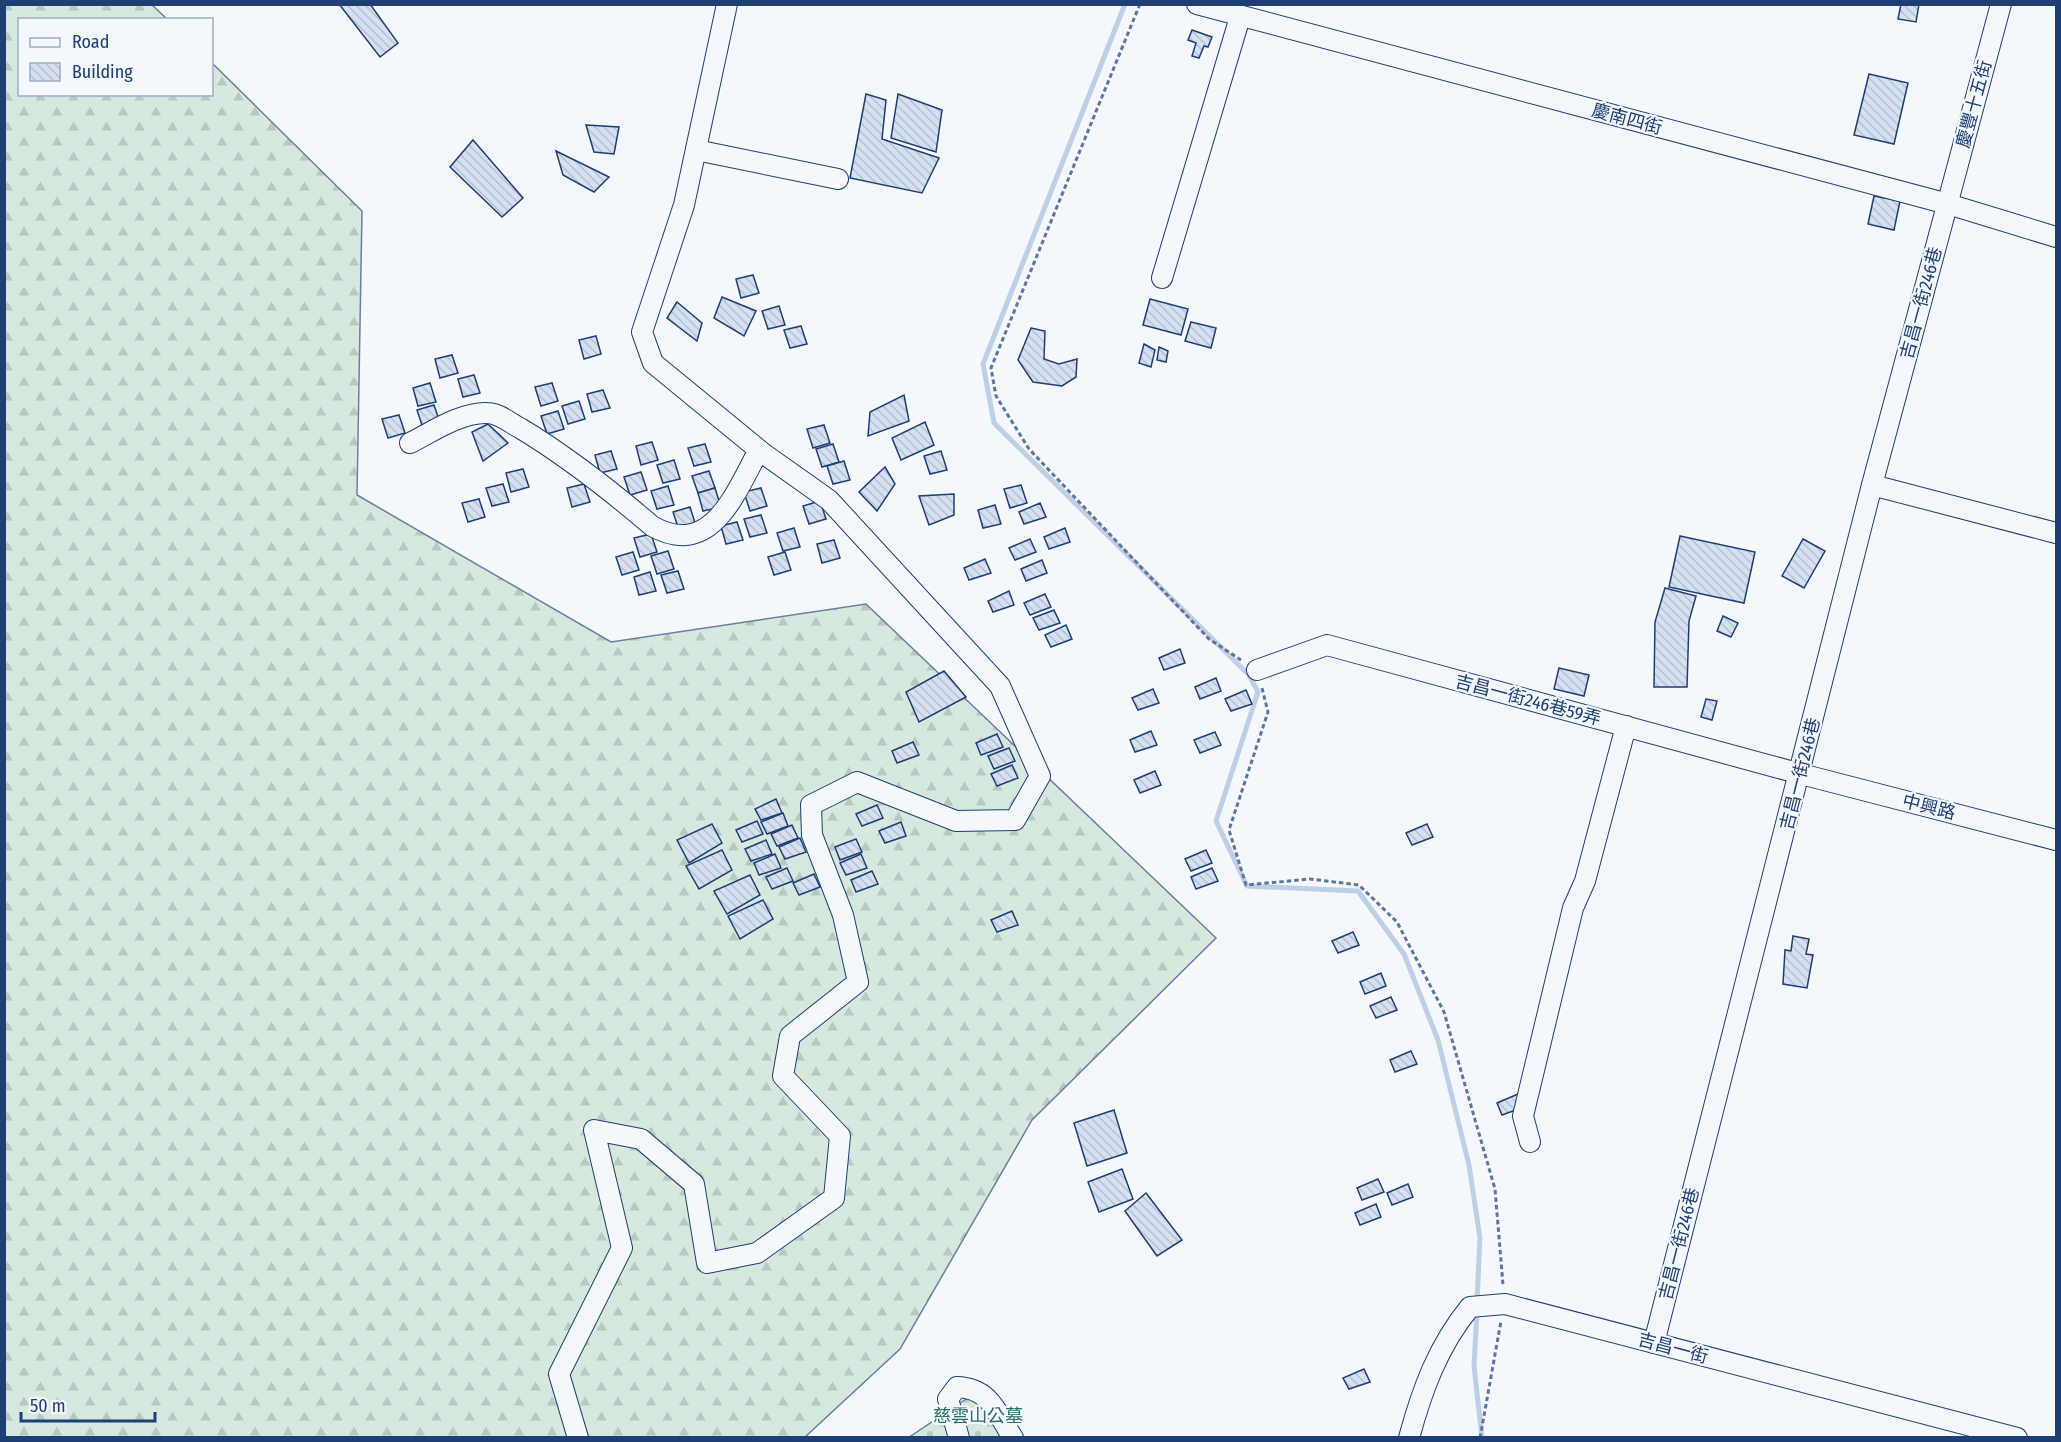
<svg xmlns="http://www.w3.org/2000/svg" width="2061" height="1442" font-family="'Fira Sans Condensed','Noto Sans TC',sans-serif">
  <defs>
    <pattern id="forest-firs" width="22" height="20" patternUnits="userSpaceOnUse" patternTransform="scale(1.5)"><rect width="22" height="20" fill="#d7e8df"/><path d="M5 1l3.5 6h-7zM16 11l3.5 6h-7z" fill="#b8c8c3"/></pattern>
    <pattern id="cemetery-stones" width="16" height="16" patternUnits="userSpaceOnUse" patternTransform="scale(1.5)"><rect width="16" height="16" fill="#d7e8df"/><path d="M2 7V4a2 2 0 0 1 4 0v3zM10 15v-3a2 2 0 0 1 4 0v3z" fill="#b8c8c3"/></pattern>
    <pattern id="building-back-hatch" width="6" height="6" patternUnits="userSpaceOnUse" patternTransform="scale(1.5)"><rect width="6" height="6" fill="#d5e0f0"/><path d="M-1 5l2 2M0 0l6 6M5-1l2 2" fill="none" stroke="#b6c1d1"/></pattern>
  </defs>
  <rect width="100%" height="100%" fill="#f4f7fb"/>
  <path fill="url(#forest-firs)" stroke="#687fa3" stroke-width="1.5" d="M5,5H152L167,19L20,20V94H212V63L362,211L357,495L611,642L866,604L1216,938L1032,1120L900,1349L805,1437L5,1438Z"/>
  <path fill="url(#cemetery-stones)" stroke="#687fa3" stroke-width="1.5" d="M987,1385L1012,1437L908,1438Z"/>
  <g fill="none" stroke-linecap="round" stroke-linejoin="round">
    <g stroke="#bed0e5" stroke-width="5">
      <path d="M1125,4L983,364L994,423L1249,675L1258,692L1216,821L1247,886L1358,891L1404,954L1438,1040L1469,1165L1480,1238L1477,1301"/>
      <path d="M1477,1311L1474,1366L1482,1438"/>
    </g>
  </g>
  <g fill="url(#building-back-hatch)" stroke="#1d3f73" stroke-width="1.5">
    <path d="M339,4H370L398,43L380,57Z"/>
    <path d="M1901,4H1919L1916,22L1898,19Z"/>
    <path d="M1192,30L1212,37L1208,47L1204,46L1199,58L1192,56L1196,43L1188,40Z"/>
    <path d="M1869,74L1908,83L1894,144L1854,135Z"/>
    <path d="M866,94L886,100L882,139L939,158L922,193L850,178Z"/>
    <path d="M898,94L942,110L936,152L891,138Z"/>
    <path d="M586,125L619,127L614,154L594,152Z"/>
    <path d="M473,140L523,198L502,217L450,167Z"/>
    <path d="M556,151L609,177L594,192L563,175Z"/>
    <path d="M1874,196L1900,201L1894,230L1868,224Z"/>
    <path d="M753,275L759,293L741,298L736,279Z"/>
    <path d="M722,297L756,311L744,336L714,318Z"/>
    <path d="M1150,299L1188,309L1181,335L1143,325Z"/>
    <path d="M677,302L702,323L697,341L667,318Z"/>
    <path d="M779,306L785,325L768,329L762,311Z"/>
    <path d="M1191,322L1216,328L1211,348L1185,341Z"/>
    <path d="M801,326L807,344L790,348L784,330Z"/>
    <path d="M1031,328L1045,331L1044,359L1059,364L1077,359L1076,377L1062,386L1033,382L1018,360Z"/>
    <path d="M596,336L601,354L584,359L579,340Z"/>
    <path d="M1144,344L1155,350L1151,367L1139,363Z"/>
    <path d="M1159,347L1168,351L1166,362L1157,360Z"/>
    <path d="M452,355L458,373L440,378L435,359Z"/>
    <path d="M474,375L480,393L463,397L458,379Z"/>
    <path d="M430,383L436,402L418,406L413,388Z"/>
    <path d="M552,383L558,401L541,406L535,387Z"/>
    <path d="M603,390L610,408L592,412L587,394Z"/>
    <path d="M904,395L909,421L868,436L870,412Z"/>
    <path d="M579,401L585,419L568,424L562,406Z"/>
    <path d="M434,405L440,423L423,428L417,410Z"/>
    <path d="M558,411L564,429L547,434L541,416Z"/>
    <path d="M399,415L405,433L388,438L382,419Z"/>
    <path d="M925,422L934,445L901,460L892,438Z"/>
    <path d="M488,424L508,443L483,461L472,432Z"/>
    <path d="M824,425L830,443L813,448L807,429Z"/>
    <path d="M652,442L658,460L641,465L636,446Z"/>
    <path d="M705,444L711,462L694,466L688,448Z"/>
    <path d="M833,444L839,462L822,467L816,449Z"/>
    <path d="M611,451L617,469L600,473L595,455Z"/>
    <path d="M941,451L947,470L930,474L924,456Z"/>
    <path d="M674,460L680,479L663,483L657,465Z"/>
    <path d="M844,461L850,480L833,484L827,466Z"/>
    <path d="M885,467L895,484L877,511L859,492Z"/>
    <path d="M523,469L529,487L511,492L506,473Z"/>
    <path d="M709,471L715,488L698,493L692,476Z"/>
    <path d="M641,472L647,490L630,495L624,477Z"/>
    <path d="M503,484L509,502L492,506L486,488Z"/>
    <path d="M584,484L590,502L572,507L567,488Z"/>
    <path d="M1021,485L1027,503L1010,508L1004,489Z"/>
    <path d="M668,486L674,505L657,509L651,491Z"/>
    <path d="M715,488L721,507L703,511L698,493Z"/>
    <path d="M761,488L767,506L750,511L744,492Z"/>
    <path d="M954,494V515L929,525L919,496Z"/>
    <path d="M479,499L485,517L468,522L462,503Z"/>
    <path d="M820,501L826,519L809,524L803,506Z"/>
    <path d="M1040,503L1046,517L1024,524L1019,512Z"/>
    <path d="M995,505L1001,524L983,528L978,510Z"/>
    <path d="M690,507L696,526L679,530L673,512Z"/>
    <path d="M761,515L767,533L750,537L744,519Z"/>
    <path d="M737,522L743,540L726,544L721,526Z"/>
    <path d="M794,528L800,547L783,551L777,533Z"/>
    <path d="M1065,528L1070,542L1049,549L1044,537Z"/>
    <path d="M651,534L657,552L640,557L634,538Z"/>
    <path d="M1680,536L1755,552L1744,603L1669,587Z"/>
    <path d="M1030,539L1036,552L1015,560L1009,548Z"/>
    <path d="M1803,539L1825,551L1804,588L1782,576Z"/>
    <path d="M834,540L840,558L822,563L817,544Z"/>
    <path d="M668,551L674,569L657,574L651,556Z"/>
    <path d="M633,552L639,570L622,575L616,557Z"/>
    <path d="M785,552L791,570L774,575L768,557Z"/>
    <path d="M985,559L991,573L969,580L964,568Z"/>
    <path d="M1042,560L1047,573L1026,581L1021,569Z"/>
    <path d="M678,571L684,589L667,593L661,575Z"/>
    <path d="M650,572L656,591L639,595L634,577Z"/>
    <path d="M1665,588L1696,596L1689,621L1687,687H1654L1655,622Z"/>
    <path d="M1009,591L1014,605L993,612L988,601Z"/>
    <path d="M1045,594L1051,607L1030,615L1024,603Z"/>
    <path d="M1054,610L1060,623L1039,630L1033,618Z"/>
    <path d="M1723,616L1738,623L1731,637L1717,631Z"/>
    <path d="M1066,625L1072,639L1051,647L1045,635Z"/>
    <path d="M1180,649L1185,663L1164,670L1159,658Z"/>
    <path d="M1559,668L1589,675L1584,696L1554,689Z"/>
    <path d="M944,671L966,697L919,722L906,692Z"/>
    <path d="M1216,678L1221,691L1200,699L1195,687Z"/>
    <path d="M1153,689L1159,703L1138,710L1132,698Z"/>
    <path d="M1246,690L1252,704L1231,711L1225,699Z"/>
    <path d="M1706,699L1717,701L1712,720L1701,717Z"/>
    <path d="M1151,731L1157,745L1135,752L1130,740Z"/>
    <path d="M1215,732L1221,745L1200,753L1194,740Z"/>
    <path d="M997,734L1003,747L981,755L976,743Z"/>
    <path d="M913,742L919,755L897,763L892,751Z"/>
    <path d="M1009,748L1015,761L994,769L988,756Z"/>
    <path d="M1012,765L1018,778L997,786L991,774Z"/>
    <path d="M1155,771L1161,785L1140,793L1134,780Z"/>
    <path d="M776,799L782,813L761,820L755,809Z"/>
    <path d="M877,805L883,818L862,826L856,814Z"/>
    <path d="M783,813L788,826L767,834L761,822Z"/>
    <path d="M757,821L763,834L742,842L736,830Z"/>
    <path d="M901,822L906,836L885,843L879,831Z"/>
    <path d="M712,824L722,843L689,863L677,840Z"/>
    <path d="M1427,824L1433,837L1412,845L1406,833Z"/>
    <path d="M792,825L798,838L777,846L771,834Z"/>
    <path d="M800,838L806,852L785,859L779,847Z"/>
    <path d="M856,839L862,852L840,860L835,847Z"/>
    <path d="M766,840L772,854L751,861L745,849Z"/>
    <path d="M722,850L732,870L699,889L686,866Z"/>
    <path d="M1206,850L1212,863L1191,871L1185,859Z"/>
    <path d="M775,854L781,868L759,875L754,863Z"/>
    <path d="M861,854L867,868L846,875L840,863Z"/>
    <path d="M787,868L793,881L772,889L766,877Z"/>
    <path d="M1212,868L1218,881L1196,889L1191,877Z"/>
    <path d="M872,871L878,884L856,892L851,880Z"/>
    <path d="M814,874L820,887L799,895L793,883Z"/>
    <path d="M750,875L760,895L727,914L714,891Z"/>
    <path d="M763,900L773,919L740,939L728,916Z"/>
    <path d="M1012,911L1018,925L997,932L991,920Z"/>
    <path d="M1353,932L1359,945L1338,953L1332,941Z"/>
    <path d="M1793,936L1809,939L1806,954L1813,955L1807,988L1783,984L1785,950L1791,951Z"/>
    <path d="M1381,973L1386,986L1365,994L1360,982Z"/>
    <path d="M1391,997L1397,1010L1376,1018L1370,1006Z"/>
    <path d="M1411,1051L1417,1064L1395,1072L1390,1060Z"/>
    <path d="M1518,1094L1524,1107L1502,1115L1497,1103Z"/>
    <path d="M1114,1110L1127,1153L1087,1166L1074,1123Z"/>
    <path d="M1122,1169L1133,1199L1099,1212L1088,1182Z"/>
    <path d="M1378,1179L1384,1192L1362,1200L1357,1188Z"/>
    <path d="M1408,1184L1413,1197L1392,1205L1387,1193Z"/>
    <path d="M1146,1193L1182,1240L1157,1256L1125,1211Z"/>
    <path d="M1376,1204L1381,1217L1360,1225L1355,1213Z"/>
    <path d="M1364,1369L1370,1382L1349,1389L1343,1378Z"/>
  </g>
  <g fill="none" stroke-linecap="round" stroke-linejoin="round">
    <g stroke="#1d3f73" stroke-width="22">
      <g id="minor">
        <path d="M1197,4L1948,204L2056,237"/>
        <path d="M696,150L838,179"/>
        <path d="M1162,278L1240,17"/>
        <path d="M410,443C432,432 461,412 487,413C499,413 510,423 520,428C568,457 610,490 652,526C712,560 736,491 759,450"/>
        <path d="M1872,485L2056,533"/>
        <path d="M1257,670L1327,645L1801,774L2056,840"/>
        <path d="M1530,1142L1523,1116L1573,908L1585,881L1626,726"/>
        <path d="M1654,1343L1872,485L2001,4"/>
        <path d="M578,1438L559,1374L622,1248L594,1130L641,1139L694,1184L707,1263L757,1253L834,1198L840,1136L783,1076L790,1036L858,982L843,915L812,835L811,805L857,782L956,821L1015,820L1040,776L1000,686L829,500L764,454L653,363L642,332L684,205L727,4"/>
        <path d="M959,1438L948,1399L957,1387C990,1388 997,1413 1013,1438"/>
        <path d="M1409,1438C1422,1390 1438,1346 1470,1307L1505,1304L2017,1438"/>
      </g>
    </g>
    <g stroke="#5e769c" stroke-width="3" stroke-dasharray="4.5 3" stroke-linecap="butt">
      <path d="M1140,4L991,368L996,396L1029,449L1209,639L1241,660"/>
      <path d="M1262,688L1268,712L1229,830L1246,885L1310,879L1359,885L1397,922L1444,1012L1495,1189L1503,1285"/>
      <path d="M1480,1438L1501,1321"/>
    </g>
    <use href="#minor" stroke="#f4f7fb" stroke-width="20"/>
  </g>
  <g text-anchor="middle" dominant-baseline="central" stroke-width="4.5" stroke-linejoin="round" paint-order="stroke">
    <g font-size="18" fill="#1d3f73" stroke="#f4f7fb">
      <text transform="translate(1974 104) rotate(-75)">慶豐十五街</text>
      <text transform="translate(1627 119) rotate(15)">慶南四街</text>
      <text transform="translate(1921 303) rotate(-75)">吉昌一街246巷</text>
      <text transform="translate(1528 700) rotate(15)">吉昌一街246巷59弄</text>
      <text transform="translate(1800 774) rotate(-76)">吉昌一街246巷</text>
      <text transform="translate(1929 807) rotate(14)">中興路</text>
      <text transform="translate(1679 1244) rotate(-76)">吉昌一街246巷</text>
      <text transform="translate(1673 1348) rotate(15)">吉昌一街</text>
    </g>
    <g font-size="18" fill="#2c6c60" stroke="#f4f7fb">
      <text x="978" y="1416">慈雲山公墓</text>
    </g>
  </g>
  <rect width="2061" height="1442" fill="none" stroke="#1d3f73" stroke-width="12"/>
  <rect x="18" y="18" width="195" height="78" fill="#f4f7fb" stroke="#9eadc5" stroke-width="1.5"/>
  <rect x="30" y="38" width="30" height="9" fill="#f4f7fb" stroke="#9eadc5" stroke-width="1.5"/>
  <text x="72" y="48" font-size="18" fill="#1d3f73">Road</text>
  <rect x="30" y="63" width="30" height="18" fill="url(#building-back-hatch)" stroke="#9eadc5" stroke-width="1.5"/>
  <text x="72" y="78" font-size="18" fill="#1d3f73">Building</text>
  <path d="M21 1412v9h134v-9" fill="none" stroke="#1d3f73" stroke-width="3"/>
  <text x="30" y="1412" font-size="18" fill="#1d3f73" stroke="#f4f7fb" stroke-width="4.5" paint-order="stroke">50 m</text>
</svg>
